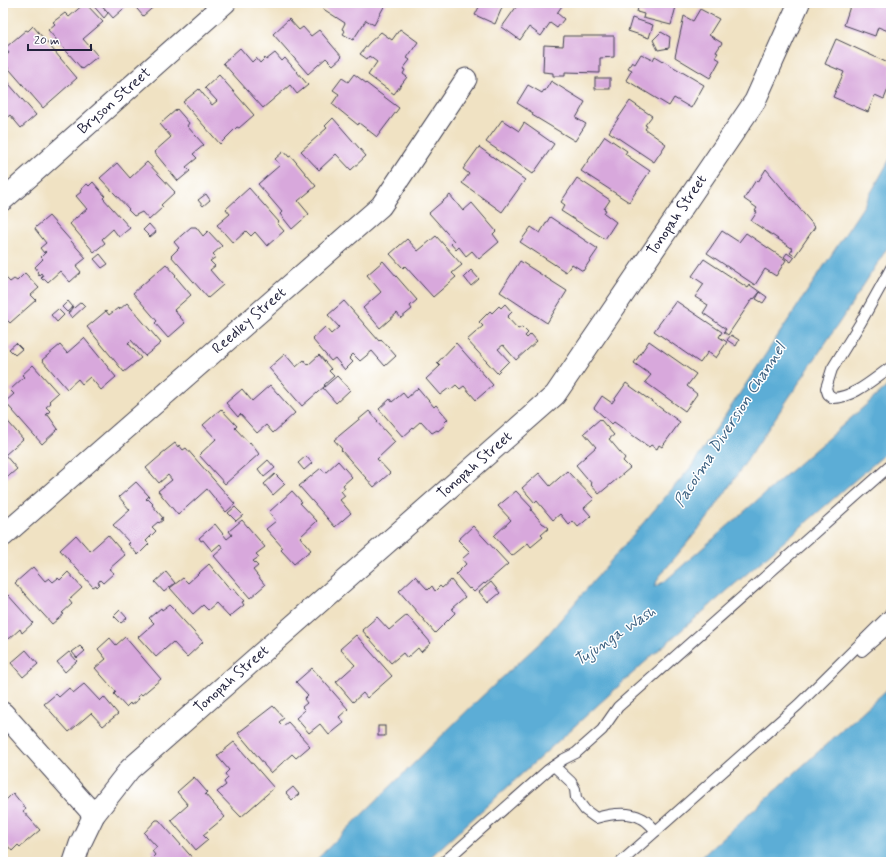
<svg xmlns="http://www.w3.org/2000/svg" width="894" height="865" font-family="Mynerve,sans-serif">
  <rect width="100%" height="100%" fill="#fff"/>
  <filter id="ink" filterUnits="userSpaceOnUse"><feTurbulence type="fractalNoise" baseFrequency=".025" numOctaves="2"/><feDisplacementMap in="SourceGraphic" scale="8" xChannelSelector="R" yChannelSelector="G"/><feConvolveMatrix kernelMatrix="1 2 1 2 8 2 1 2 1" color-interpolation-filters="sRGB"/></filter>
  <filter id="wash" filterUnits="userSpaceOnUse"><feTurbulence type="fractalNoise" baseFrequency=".012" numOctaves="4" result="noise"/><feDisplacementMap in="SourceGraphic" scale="16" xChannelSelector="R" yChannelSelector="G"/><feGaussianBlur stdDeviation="0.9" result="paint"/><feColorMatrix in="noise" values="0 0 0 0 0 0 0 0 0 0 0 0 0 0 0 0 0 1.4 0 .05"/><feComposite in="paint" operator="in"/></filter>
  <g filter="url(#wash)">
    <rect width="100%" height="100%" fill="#f0e2c3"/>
    <g fill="#5badd6" stroke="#3e6888">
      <path d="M891,157V242L851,305L733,481L707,519L659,577L654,587L665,581L891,383V449L654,654L425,862H314L477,701L544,639L691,467L863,207Z"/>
      <path d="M891,686V862H696Z"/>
    </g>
    <g id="blocks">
      <g fill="#d8a8dc">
        <path d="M85,3L103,22L83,39L98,56L82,69L48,30L55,24L53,22L65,13L69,17Z"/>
        <path d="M91,3H99L108,13L104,18Z"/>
        <path d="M100,3H130L113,18Z"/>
        <path d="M132,3H158L143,16Z"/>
        <path d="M314,3H386L374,25L366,20L353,40L343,34L345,31L342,29L345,23Z"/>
        <path d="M423,3H460V5L423,4Z"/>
        <path d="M481,3H504L495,24L475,15Z"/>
        <path d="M519,3H564L557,13L564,19L557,28L550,23L541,36L529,27L520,40L502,27Z"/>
        <path d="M639,3H677L671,25L643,18L644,14L637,12Z"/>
        <path d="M851,3H891V32L878,27L875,36L844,25Z"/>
        <path d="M700,9L719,19L709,35L722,43L716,52L718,53L715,57L720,60L710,78L675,57L684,16L693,21Z"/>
        <path d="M632,18L653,25L649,38L628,31Z"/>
        <path d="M289,19L299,30L303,27L311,36L319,30L342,57L333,65L326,58L308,74L273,34Z"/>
        <path d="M33,26L77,78L43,108L3,62V59L9,53L5,48L26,30L28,31Z"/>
        <path d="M400,29L418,42L407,58L410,60L403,69L405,70L403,74L407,77L394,94L368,75L377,62L369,56L367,59L360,54L369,43L381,32L392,40Z"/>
        <path d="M661,32L670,37L669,48L658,50L653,40Z"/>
        <path d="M564,36H614V57L600,58V73L565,72V76H553V73L543,72L544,45L563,46Z"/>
        <path d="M836,39L888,63V64L891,65V82L884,99L875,95L868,112L833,97L844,72L825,64Z"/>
        <path d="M240,48L252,62L256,58L260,63L265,58L266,60L275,53L282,61L285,58L308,85L297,94L290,85L263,108L223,63Z"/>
        <path d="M641,54L653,60L655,56L704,85L691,108L674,98L669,106L626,80L632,70L628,68L632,62L635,64Z"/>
        <path d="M354,74L399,108L377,137L359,123L358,125L332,104L339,94L333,90L342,78L348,82Z"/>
        <path d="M219,75L254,115L239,128L237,127L220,144L183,102L199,89L212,105L217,101L205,88Z"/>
        <path d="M4,76L10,84H9L36,115L21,128L10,115L3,121Z"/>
        <rect x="595" y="78" width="15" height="11"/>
        <path d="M551,81L585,102L576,118L586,124L575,141L532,115L533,113L517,103L528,85L542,93L544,90L545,91Z"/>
        <path d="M630,101L652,116L645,125L647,126L645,129L666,144L654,162L609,132Z"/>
        <path d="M177,109L189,123L187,126L204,145L193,154L197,158L186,167L190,171L178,181L154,152L171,137L160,124Z"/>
        <path d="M333,118L366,156L351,170L336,154L319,170L301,151L327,128L325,126Z"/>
        <path d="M502,120L519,131L524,123L554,144L533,174L486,142Z"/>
        <path d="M605,136L627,151L625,154L650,171L629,202L581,171Z"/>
        <path d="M479,147L525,180L502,212L462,183L469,174L463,169Z"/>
        <path d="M284,151L289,157L291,156L316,186L298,201L309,214L292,229L280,214L282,212L258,184L280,165L275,159Z"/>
        <path d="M147,162L175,192L161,205L163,207L149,220L142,212L134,216L128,210L129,209L100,178L117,163L130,178Z"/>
        <path d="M766,169L815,227L795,256L790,253L793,249L751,221L757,212L755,211L757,208L744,199L756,180L758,182Z"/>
        <path d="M577,178L610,200L604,209L606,210L604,213L616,222L605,239L561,211L565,205L561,202Z"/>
        <path d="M93,182L105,196L103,198L130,228L119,237L113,229L102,239L105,243L94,252L70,224L76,217V218L87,209L76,196L81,192L80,190L87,184L89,186Z"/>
        <path d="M249,188L279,222L277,223L284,231L267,246L255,232L251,236L246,231L233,243L217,225L230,214L226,209Z"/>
        <path d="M206,194L210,200L203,206L198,200Z"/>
        <path d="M450,195L463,211L472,203L496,231L493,234L499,242L479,259L472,251L466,256L459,247L456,250L451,244L454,241L429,213Z"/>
        <path d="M49,216L86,258L76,266L81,272L70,282L60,271L48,282L45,279L43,280L41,278L43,276L41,273L39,275L37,272L38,271L35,267L43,259L41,257L46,252L45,251L44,253L40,248L46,243L35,229L36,227Z"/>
        <path d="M550,217L598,249L583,271L572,264L566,272L520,242L531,227L540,233Z"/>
        <path d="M149,224L156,232L150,237L143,230Z"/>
        <path d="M191,227H196L203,236L208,231L222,246L213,254L216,257L210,261L215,266L210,270L223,285L208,298L171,256L179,248L174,242Z"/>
        <path d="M722,231L739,242L746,233L786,260L776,276L765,269L755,285L707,253Z"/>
        <path d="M436,236L462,265L452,273L456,277L433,297L405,266L403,268L390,254L407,239L418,251Z"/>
        <path d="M787,253L794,258L791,262L784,257Z"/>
        <path d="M100,254L108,264L102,268L94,259Z"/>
        <path d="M704,259L748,288L750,285L760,292L754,299L753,298L728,335L724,332L726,329L703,313L708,305L695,297L704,284L692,276Z"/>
        <path d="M383,261L417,300L410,306L412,309L401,318L397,313L380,328L363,308L381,292L367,275Z"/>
        <path d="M520,261L567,291L547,323L500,292Z"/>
        <path d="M166,264L176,275L175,276L191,295L174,310L185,323L168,338L155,323L157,321L133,293Z"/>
        <path d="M471,270L479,279L471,286L464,277Z"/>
        <path d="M25,273L39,288L31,295L36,300L10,323L3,316V280L6,278L10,282L14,279L17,281Z"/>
        <path d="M760,292L767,297L763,303L756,299Z"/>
        <path d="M68,301L73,307L67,312L62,307Z"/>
        <path d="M344,301L379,341L381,339L396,356L385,366L372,351L360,361L353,354L349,358L353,362L345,370L335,358L331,361L313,340L314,339L313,338L325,327L331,334L339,327L328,315Z"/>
        <path d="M676,301L722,332L719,337L727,342L716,358L708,352L700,363L654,331Z"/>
        <path d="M81,302L85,306L72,318L68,313Z"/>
        <path d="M127,303L161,343L145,356L131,340L128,343L141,358L124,372L87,327L106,311L109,315L118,308L119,310Z"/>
        <path d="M505,304L512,312L507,317L518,329L522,327L528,333L525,336L527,338L531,334L537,341L516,360L503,345L498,349L509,361L497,373L467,340L483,326L479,322L490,311L492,313L499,306L501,308Z"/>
        <path d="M58,309L64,315L57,322L51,315Z"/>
        <path d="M731,335L739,340L736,346L727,340Z"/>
        <path d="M84,338L116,377L101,390L90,377L82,384L78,379L67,389L42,360L60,345L67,353Z"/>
        <path d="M649,341L696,374L687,386L697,394L685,411L645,382L651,375L634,363Z"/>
        <path d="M16,343L22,349L15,355L9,349Z"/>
        <path d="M456,343L493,385L476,400L464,386L460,389L456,385L450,390L449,388L440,395L426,379L440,366L437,363Z"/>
        <path d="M285,354L296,367L304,360L308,365L319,355L331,369L329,371L334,376L324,385L325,386L302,406L269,368Z"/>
        <path d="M33,365L58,393L49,401L51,403L46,407L50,411L46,415H48L58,429L42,444L5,402L14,394L10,390L24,377L22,375Z"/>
        <path d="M337,376L350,390L336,403L323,388Z"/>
        <path d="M626,383L680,422L662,447L659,445L657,449L651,445L649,447L614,422L612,424L594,408L602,396L612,403Z"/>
        <path d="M270,385L295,413L273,433L266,425L257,433L240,414L238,417L226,403L242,389L252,401Z"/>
        <path d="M418,388L434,407L436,405L448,419L444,423L445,425L438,431L437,430L432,433L421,421L403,437L379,409L390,399L392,402L403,393L407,398Z"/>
        <path d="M221,409L237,426L235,428L249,443L250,442L259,454L225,484L199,455L216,439L203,425Z"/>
        <path d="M369,411L378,421L377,422L395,442L377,459L390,473L374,487L341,450L342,449L334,440Z"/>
        <path d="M3,416L23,439L5,455L17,469L3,481Z"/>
        <path d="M600,419L614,435L609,439L625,458L623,461L630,468L599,494L591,485L592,484L576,465L596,447L584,433Z"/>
        <path d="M175,443L178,447L179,445L183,450L186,448L235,504L226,512L207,489L178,515L158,491L172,480L168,475L159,483L146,468L161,455V454Z"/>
        <path d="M306,456L312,463L304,470L298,463Z"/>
        <path d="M268,460L275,468L264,477L258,469Z"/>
        <path d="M338,461L352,477L343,485L345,488L341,491L345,496L340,500L351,513L335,527L299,486L321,468L325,473Z"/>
        <path d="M567,471L594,499L584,508L591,516L578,527L573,521L569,525L560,514L553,520L537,501L535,503L522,488L539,473L550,486Z"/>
        <path d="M275,474L285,484L273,495L264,484Z"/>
        <path d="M136,482L149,496L146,499L147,500L148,499L153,504L152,505L163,518L161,519L163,520L159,523L158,522L152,527L156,531L146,541L149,544L138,555L128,544L130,543L113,525L130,510L119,497Z"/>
        <path d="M292,491L302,502L300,503L317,521L300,537L311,550L294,564L281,550L283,548L266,529L276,521L269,512Z"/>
        <path d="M516,491L532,508L531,510L543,524H544L549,528L541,535L543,537L531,547L528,543L512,556L494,536L511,520L498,506Z"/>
        <path d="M235,507L243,515L236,521L228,513Z"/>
        <path d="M242,520L265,547L256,554L259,557L253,561L258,566L253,570L265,585L250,598L214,556L223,548L220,544L212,551L203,540L201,541L199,538L215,524L227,539L232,535L229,531Z"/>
        <path d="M473,526L508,564L485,584L484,583L474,592L470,588L469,589L456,574L466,564L462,559L470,552L458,540Z"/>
        <path d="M76,535L90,551L108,535L125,555L109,569L114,573L103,583L100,580L98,583L100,584L97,587L96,585L93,587L60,550Z"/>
        <path d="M209,564L231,590L233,588L244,601L242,602L244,605L229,617L216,603L208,610L203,605L193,614L170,588L183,578L188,583Z"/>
        <path d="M33,567L45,581L49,578L53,582L58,578L60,580L68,572L82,588L69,600L72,604L62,613L64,614L52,624L15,583Z"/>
        <path d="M166,572L175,583L164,592L155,582Z"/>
        <path d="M415,576L428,590L432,586L435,591L440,586L442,588L451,580L465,597L452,608L455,613L435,633L399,591Z"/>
        <path d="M491,582L500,593L488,603L479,592Z"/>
        <path d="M8,595L33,623L22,633L20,629L9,639L4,634L3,635V600Z"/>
        <path d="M170,604L175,609L174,610L203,642L187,657L173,642L156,657L138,637L154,623L149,618L161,608L162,610Z"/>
        <path d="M120,610L127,618L121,623L114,616Z"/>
        <path d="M407,615L431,643L421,652L418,648L407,658L403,653L391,663L362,630L377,617L389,630Z"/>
        <path d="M356,635L392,676L367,698L363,693L353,702L336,682L355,665L340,649Z"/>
        <path d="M125,637L161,679L142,695L141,694L137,697L139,699L131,705L130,703L126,707L114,694L116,692L95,668L106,659L98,649L110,638L116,645Z"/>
        <path d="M80,646L85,651L77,658L72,652Z"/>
        <path d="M26,650L38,664L23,677L11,663Z"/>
        <path d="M69,652L77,661L65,672L57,662Z"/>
        <path d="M312,668L348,709L339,717L344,723L329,735L320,724L309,733L296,718L305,710L302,707L307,703L304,699L308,695L296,682Z"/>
        <path d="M84,684L100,701L104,697L118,714L103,726L91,713L69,732L44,704L56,694L59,697L69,688L73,693Z"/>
        <path d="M273,706L284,718L279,722L283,726L288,722L310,746L296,758L292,754L271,773L264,765V764L238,733Z"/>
        <rect x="378" y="726" width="7" height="10"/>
        <path d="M234,742L274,788L241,817L217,792L226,785L224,782L228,778L225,774L229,770L217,756Z"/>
        <path d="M194,777L207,792L205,794L225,817L203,835L208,840L196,850L171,820L188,805L177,792Z"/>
        <path d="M293,787L299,794L292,800L286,793Z"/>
        <path d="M13,793L26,809L23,811L40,830L20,847L18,845L12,851L3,840V803Z"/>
        <path d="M156,820H159L196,862H152L150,860L155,855L152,851L157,847L144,833Z"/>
      </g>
    </g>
  </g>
  <g filter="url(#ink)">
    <use href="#blocks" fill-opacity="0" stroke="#413f4f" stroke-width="1"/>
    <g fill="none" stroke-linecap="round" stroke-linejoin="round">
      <g stroke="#413f4f" stroke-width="12">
        <g id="lane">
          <path d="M891,268L861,322L832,369L826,388L828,394L833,398C855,397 873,379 891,367"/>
          <path d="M862,651L891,626"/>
          <path d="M554,766L571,782L575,789L576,798L585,810L596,818C610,814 628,811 641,818C647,820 652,827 656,831"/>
          <path d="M444,862L548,770L564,759L576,753L602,730L618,707L891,465"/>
          <path d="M621,862L798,705L891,613"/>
        </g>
      </g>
      <g stroke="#413f4f" stroke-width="23">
        <g id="street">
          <path id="s1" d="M3,200L225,3"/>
          <path id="s2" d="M3,536L381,206L466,79"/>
          <path d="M3,713L94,815"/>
          <path id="s3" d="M74,862L80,844L94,815L130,769L555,395L755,101L799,3"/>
        </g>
      </g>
      <use href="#lane" stroke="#fff" stroke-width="10"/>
      <use href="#street" stroke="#fff" stroke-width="21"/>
    </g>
  </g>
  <g text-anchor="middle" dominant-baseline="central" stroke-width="3" stroke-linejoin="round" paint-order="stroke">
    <g font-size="15" fill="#22223b" stroke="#fff">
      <text stroke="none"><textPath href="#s1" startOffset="149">Bryson Street</textPath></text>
      <text stroke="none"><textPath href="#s3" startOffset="893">Tonopah Street</textPath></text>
      <text stroke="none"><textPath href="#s2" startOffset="327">Reedley Street</textPath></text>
      <text stroke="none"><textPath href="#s3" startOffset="569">Tonopah Street</textPath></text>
      <text stroke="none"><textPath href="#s3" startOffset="245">Tonopah Street</textPath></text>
    </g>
    <g font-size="16" font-style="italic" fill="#3c6181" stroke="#fff">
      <text transform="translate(730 425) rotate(-57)">Pacoima Diversion Channel</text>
      <text transform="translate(615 636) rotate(-34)">Tujunga Wash</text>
    </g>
  </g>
  <rect width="894" height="865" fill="none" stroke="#fff" stroke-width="16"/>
  <path d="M28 44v6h63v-6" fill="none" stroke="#22223b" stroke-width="2"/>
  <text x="34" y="44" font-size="12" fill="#22223b" stroke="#ffffff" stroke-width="3" paint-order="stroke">20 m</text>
</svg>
